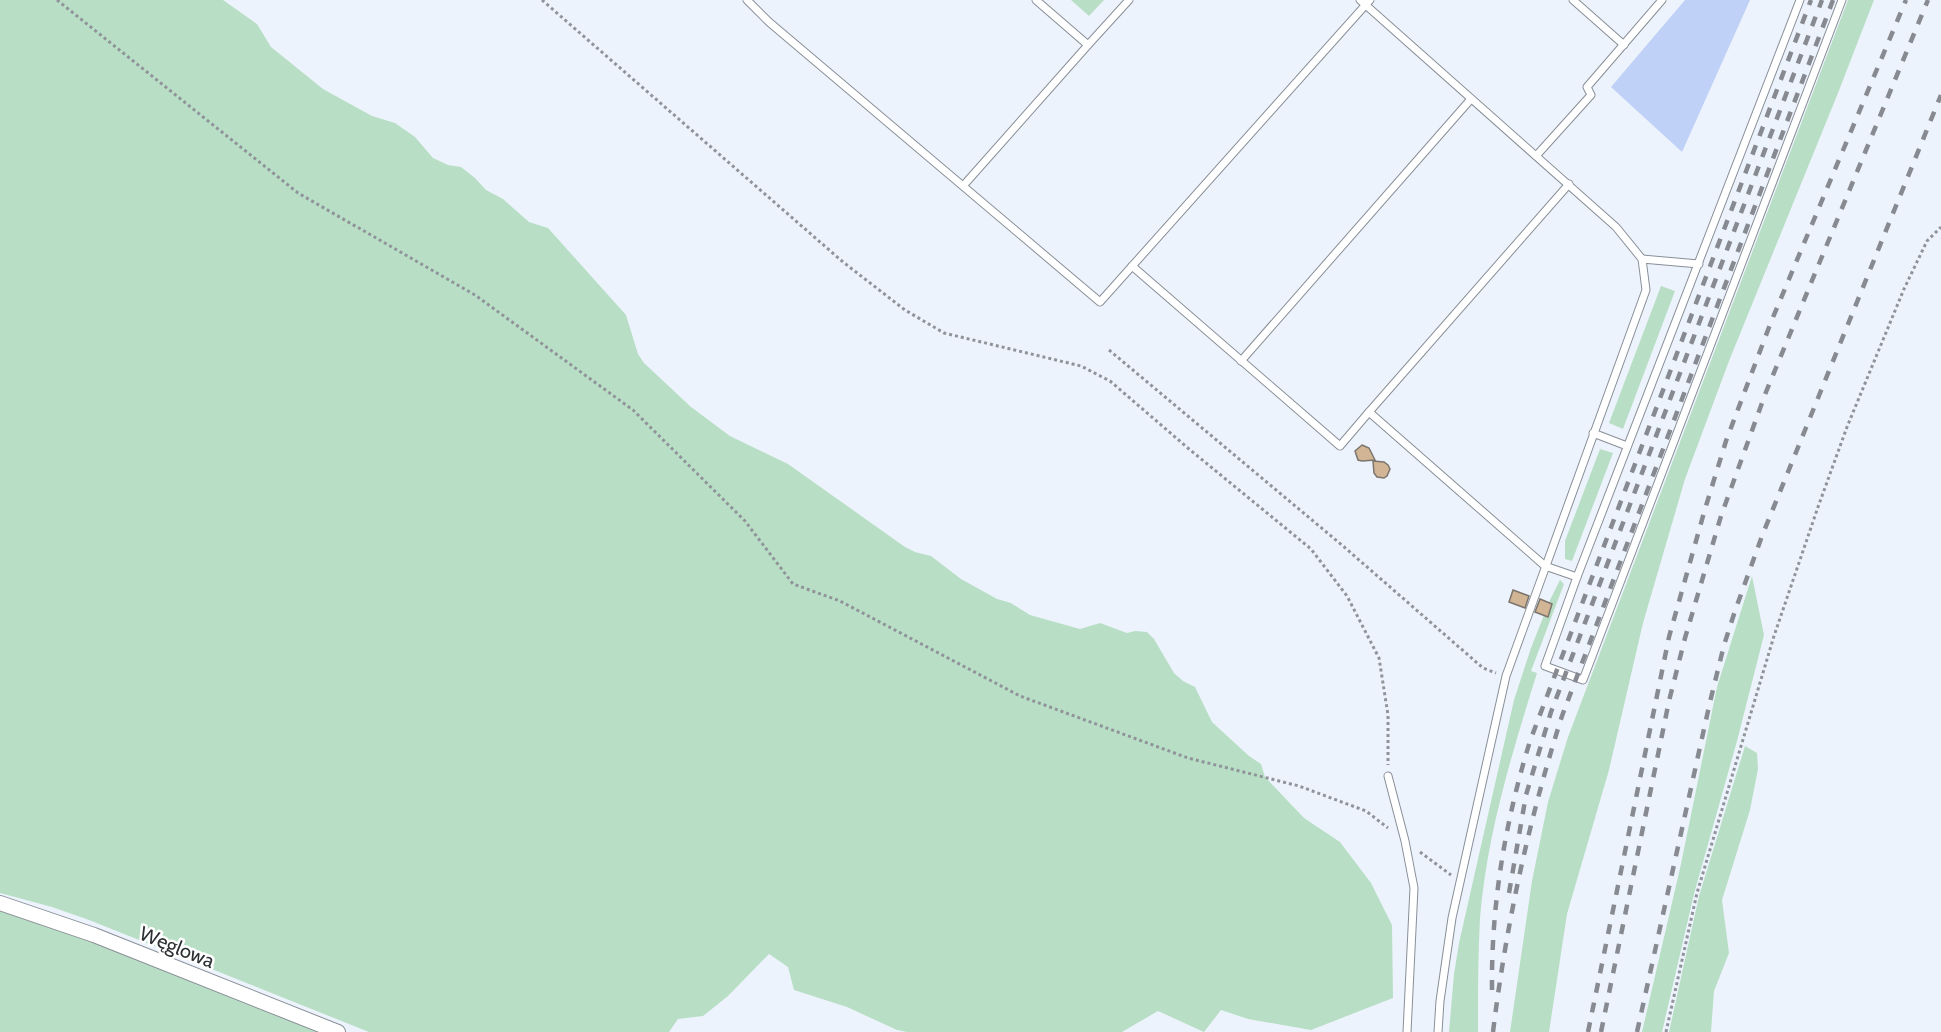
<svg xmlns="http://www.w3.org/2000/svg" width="1941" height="1032" font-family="Cabin,sans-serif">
  <rect width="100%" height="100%" fill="#edf3fc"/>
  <g fill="#b8dfc5">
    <path d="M0,0H223L257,24L271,47L323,89L372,116L395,123L415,137L433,158L448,165L461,167L475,178L486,190L503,199L529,222L548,228L626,315L638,354L644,363L691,407L730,436L788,464L905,547L915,552L931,556L961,579L997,599L1011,603L1030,615L1080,629L1100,623L1127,633L1135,631L1147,632L1154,639L1174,673L1183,681L1195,687L1212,722L1249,756L1261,764L1265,777L1304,818L1340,842L1371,883L1392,925L1393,998L1311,1030L1248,1019L1221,1010L1204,1032L1158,1011L1122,1032H907L897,1030L847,1007L794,990L788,967L769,954L728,996L703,1016L678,1019L669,1032H369L89,920L52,907L0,893Z"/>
    <path d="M1071,0H1104L1089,16Z"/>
    <path d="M1848,0H1874L1838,93L1729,361L1685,479L1643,623L1609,770L1567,914L1549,1032H1510L1532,881L1548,802L1568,737Z"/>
    <path d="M1661,286L1675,291L1623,429L1609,423Z"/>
    <path d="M1600,449L1613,453L1572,561L1565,559V541Z"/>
    <path d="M1752,576L1764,635L1737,741L1694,894L1662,1032H1642L1681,864L1717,687Z"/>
    <path d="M1560,580L1564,584L1531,671L1537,673C1512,753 1487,834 1480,918C1478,956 1478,994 1478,1032H1449L1454,974L1459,943L1514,700L1531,648L1544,615L1548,616L1552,604L1549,602Z"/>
    <path d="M1745,746L1757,753L1758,769L1750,810L1722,900L1729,953L1714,991L1711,1032H1669L1699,896Z"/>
    <path d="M0,909L89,938L323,1032H0Z"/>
  </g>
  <path fill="#bfd1f6" d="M1685,0H1750L1682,152L1611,87Z"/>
  <g fill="#d2b594" stroke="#7c756e" stroke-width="1.5">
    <path d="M1362,445L1369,448L1375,460L1362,461L1358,460L1355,451Z"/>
    <path d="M1373,461L1384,462L1388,465L1390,469L1387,476L1384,478L1377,477L1374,473Z"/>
    <path d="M1513,590L1529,596L1525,608L1509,602Z"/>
    <path d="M1540,599L1552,604L1548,617L1535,612Z"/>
  </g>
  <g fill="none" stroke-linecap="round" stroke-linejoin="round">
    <g stroke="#898f97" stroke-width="9">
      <g id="service">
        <path d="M747,0L769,22L1100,302L1370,0"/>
        <path d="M1036,0L1088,45L1129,0"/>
        <path d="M1360,0L1616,227L1642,259L1646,290L1506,676L1452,918L1440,1001L1438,1032"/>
        <path d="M1573,0L1624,45"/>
        <path d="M1536,156L1591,95L1587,87L1662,0"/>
        <path d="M963,186L1088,45"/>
        <path d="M1642,259L1699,264"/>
        <path d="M1132,266L1340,446L1369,412L1545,566L1577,577L1545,666L1583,680L1842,0"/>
        <path d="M1241,361L1471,99"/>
        <path d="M1369,412L1569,184"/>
        <path d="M1593,433L1627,446"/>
        <path d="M1577,577L1800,0"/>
        <path d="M1388,776L1405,841L1414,888L1407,1032"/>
      </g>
    </g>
    <g stroke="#898f97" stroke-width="16">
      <path id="minor" d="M0,903L94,935L338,1032"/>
    </g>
    <g stroke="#90949a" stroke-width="3" stroke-dasharray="3 3" stroke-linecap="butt">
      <path d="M57,0L298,193L475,295L633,410L745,521L793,584L840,601L1020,696L1188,758L1299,786L1366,811L1388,828"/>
      <path d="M542,0L843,262L905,310L944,333L1081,366L1110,381L1189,449L1311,549L1347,596L1379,658L1388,715V765"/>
      <path d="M1109,350L1343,546L1483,668L1496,673"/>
      <path d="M1420,852L1451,875"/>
      <path d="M1666,1032L1697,893L1774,636L1818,507L1847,427L1904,289L1927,241L1941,227"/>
    </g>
    <use href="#service" stroke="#fff" stroke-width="7"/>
    <use href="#minor" stroke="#fff" stroke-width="14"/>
    <g stroke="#878b91" stroke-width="4.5" stroke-dasharray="10 10" stroke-linecap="butt">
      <path d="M1509,893L1526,795L1551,712L1822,0"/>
      <path d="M1492,990C1491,905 1505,822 1530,741L1811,0"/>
      <path d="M1493,1032C1506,925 1529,819 1562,716L1833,0"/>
      <path d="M1588,1032L1669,637L1705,509L1726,441L1771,322L1906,0"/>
      <path d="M1601,1032L1669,701L1685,638L1721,516L1766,392L1928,0"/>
      <path d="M1637,1032L1710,702L1724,645L1735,611L1762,536L1941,95"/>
    </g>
  </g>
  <g text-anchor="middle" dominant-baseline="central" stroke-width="5" stroke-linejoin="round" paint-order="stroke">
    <g font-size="20" fill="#2d3033" stroke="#fff">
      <text transform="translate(177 947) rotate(22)">Węglowa</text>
    </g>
  </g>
</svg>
